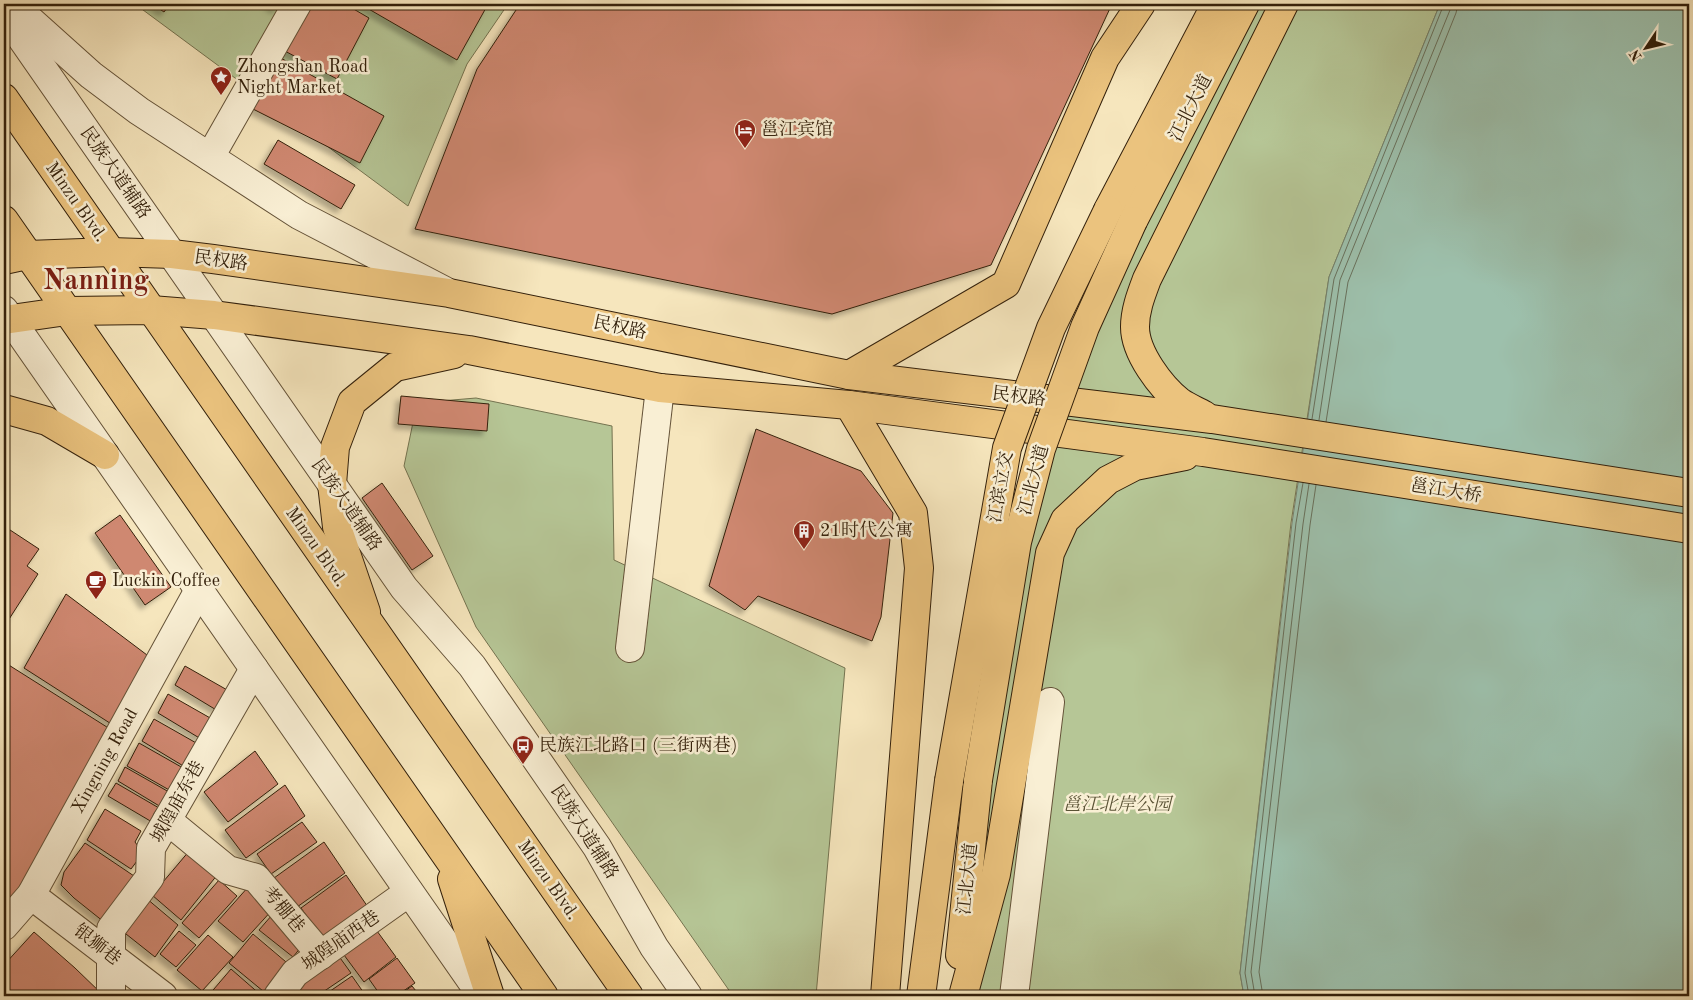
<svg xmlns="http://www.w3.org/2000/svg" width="1693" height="1000" font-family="'Old Standard TT','Noto Serif SC',serif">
  <defs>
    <filter id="shadow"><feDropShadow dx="-4.5" dy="4.5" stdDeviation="2.5" flood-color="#0004"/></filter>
  </defs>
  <rect width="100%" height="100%" fill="#f6e6bd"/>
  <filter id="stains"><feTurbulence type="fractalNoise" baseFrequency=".004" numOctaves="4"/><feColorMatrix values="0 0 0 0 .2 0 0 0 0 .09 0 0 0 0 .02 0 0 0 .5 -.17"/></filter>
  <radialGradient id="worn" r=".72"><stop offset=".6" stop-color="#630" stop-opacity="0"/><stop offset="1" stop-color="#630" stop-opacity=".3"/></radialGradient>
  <g fill="#b6c696" stroke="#747350">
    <path d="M135,4H508L467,64L408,206Z"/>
    <path d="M1245,4H1440L1329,277L1291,523L1240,973L1244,996H956L1041,449Z"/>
    <path d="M476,398L612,426L614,560L845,668L816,996H733L476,627L404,466L417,403Z"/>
  </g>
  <path fill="#9dc0ac" stroke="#73806c" d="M1440,4H1689V996H1244L1240,973L1292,523L1329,277Z"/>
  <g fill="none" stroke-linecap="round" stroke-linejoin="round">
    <g stroke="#68705c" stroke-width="1">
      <path d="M1312,419L1334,279L1444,4"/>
      <path d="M1319,420L1340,280L1450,10V4"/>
      <path d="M1326,422L1348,282L1456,13L1458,4"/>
      <path d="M1249,996L1245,973L1296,523L1303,483"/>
      <path d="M1255,996L1251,972L1303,524L1309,484"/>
      <path d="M1263,996L1259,972L1310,525L1316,485"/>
    </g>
  </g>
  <g fill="#cf8871" stroke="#33200b" filter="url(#shadow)">
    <path d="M152,4H170L164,12Z"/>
    <path d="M268,4H280L276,9Z"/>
    <path d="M311,4H345L369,18L337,79L283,50Z"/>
    <path d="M360,4H483L487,6L457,60Z"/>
    <path d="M520,4H1112L991,265L832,314L415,229L477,69Z"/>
    <path d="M279,57L384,116L360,163L249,107Z"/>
    <path d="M278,140L355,185L341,209L264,164Z"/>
    <path d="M401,396L489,404L487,431L398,424Z"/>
    <path d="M756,429L861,471L893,513L881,617L872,641L758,596L745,610L709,586Z"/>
    <path d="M382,483L433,556L412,570L362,498Z"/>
    <path d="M120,515L171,587L145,605L95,533Z"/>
    <path d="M4,526L39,549L27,566L38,574L4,627Z"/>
    <path d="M66,594L151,658L116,727L24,668Z"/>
    <path d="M4,662L110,729L20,888L4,905Z"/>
    <path d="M185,666L229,691L218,711L175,685Z"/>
    <path d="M168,694L212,719L201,739L158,713Z"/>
    <path d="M154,719L198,744L185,767L142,741Z"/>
    <path d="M139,743L183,768L171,791L127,766Z"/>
    <path d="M255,751L278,784L228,822L204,792Z"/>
    <path d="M125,767L169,792L161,807L118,781Z"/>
    <path d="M116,783L159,808L152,822L108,796Z"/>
    <path d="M285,785L305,816L246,858L225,830Z"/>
    <path d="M105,809L141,831L135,842L143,853L131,869L87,840Z"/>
    <path d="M302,822L317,842L271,874L257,854Z"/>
    <path d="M324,842L345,873L297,907L274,878Z"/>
    <path d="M85,843L140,880L104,922L74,898L61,885L64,872Z"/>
    <path d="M190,850L218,874L181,920L152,895Z"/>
    <path d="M346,875L372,913L326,943L301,908Z"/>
    <path d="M219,880L237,896L199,938L182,923Z"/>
    <path d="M249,886L274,908L243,942L218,921Z"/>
    <path d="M146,898L178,925L155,957L121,930Z"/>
    <path d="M272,915L305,942L293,957L259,930Z"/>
    <path d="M179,931L196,945L176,967L160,954Z"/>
    <path d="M377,931L396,957L364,982L344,955Z"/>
    <path d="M34,932L75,968L104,996H4V965Z"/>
    <path d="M253,934L292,967L269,996L229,963Z"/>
    <path d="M208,935L233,957L202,991L177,970Z"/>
    <path d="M338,955L351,973L317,996H300L293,987Z"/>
    <path d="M397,958L415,983L396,996H381L369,979Z"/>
    <path d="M231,969L262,996H208Z"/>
    <path d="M352,976L366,996H323Z"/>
    <path d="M412,986L420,996H398Z"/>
  </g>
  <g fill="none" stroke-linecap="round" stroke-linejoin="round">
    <g stroke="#645238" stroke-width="30">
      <g id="minor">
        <path d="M12,4L91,75L139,111L299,215L445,291"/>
        <path d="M4,13L404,588L472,666L597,847L654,947L688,996"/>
        <path d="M210,157L297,4"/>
        <path d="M4,310L482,996"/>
        <path d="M630,648L660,388"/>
        <path d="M167,820L228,870L256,878L321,955"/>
        <path d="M31,895L163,996"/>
        <path d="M4,926L31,895L199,590"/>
        <path d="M111,996V929L150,877L151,848L254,669"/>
        <path d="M278,996L295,973L409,892"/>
        <path d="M1014,996L1050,702"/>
      </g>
    </g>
    <g stroke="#33200b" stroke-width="30">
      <g id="major">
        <path d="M1108,210L1216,4"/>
        <path d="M1133,221L1245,4"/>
        <path d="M4,260L27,255L111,252L172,254L213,259L449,293L849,375L1212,419L1689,493"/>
        <path d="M4,320L67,311L151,310L214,315L469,350L660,388L849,405L1203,452L1689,529"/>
        <path d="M849,375L1006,284L1105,58L1141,4"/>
        <path d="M849,405L913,513L919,568L885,996"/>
        <path d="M4,409L47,421L105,455"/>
        <path d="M1204,415C1197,411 1187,407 1180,402C1161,387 1135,353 1135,327C1135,310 1141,295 1147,279L1284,4"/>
        <path d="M366,612L337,527L332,484L335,447L352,402L395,367L454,354"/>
        <path d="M960,955L978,780"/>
        <path d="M921,996L949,781"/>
        <path d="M963,996L996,874L1050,553L1065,520L1108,480L1135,466L1185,456"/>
      </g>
    </g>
    <g stroke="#33200b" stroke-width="30">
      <g id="highway">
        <path d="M4,98L629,996"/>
        <path d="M4,220L544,996"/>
        <path d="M452,879L490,996"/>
      </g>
    </g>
    <use href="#minor" stroke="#f9efd4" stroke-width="28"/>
    <use href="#major" stroke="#ebc37e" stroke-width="28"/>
    <use href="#highway" stroke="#ebc37e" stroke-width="28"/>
    <g stroke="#33200b" stroke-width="30" stroke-linecap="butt">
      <g id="major-bridge">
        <path d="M978,780L1017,542L1041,449L1085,327L1133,221"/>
        <path d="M949,781L1007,448L1051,328L1108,210"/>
      </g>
    </g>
    <use href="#major-bridge" stroke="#ebc37e" stroke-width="28"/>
  </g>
  <defs>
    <g id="sight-pin" transform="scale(1.125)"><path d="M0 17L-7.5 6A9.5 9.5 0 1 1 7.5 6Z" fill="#8f2418" stroke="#f9efd4"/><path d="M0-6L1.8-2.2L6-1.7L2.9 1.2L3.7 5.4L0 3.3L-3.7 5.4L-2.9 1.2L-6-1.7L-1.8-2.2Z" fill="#fff"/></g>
    <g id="hotel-pin" transform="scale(1.125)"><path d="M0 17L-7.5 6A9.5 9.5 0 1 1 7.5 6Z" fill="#8f2418" stroke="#f9efd4"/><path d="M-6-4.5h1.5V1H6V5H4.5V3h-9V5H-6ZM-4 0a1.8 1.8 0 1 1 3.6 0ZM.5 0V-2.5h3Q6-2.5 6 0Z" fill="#fff"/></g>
    <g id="building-pin" transform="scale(1.125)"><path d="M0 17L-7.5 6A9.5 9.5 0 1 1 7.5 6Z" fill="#8f2418" stroke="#f9efd4"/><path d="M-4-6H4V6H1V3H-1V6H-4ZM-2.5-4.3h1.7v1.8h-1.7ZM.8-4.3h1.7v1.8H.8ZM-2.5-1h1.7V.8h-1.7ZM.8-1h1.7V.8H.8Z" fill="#fff"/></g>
    <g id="cafe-pin" transform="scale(1.125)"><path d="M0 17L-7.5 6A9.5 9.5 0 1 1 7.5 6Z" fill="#8f2418" stroke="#f9efd4"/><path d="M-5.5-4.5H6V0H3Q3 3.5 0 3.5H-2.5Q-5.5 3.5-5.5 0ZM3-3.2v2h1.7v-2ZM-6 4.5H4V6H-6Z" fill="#fff"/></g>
    <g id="bus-pin" transform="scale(1.125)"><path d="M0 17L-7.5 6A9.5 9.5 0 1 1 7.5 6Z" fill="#8f2418" stroke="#f9efd4"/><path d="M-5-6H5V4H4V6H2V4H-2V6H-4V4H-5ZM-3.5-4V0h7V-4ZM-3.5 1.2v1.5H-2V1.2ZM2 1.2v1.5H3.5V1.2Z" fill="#fff"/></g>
  </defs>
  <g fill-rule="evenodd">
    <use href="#sight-pin" x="221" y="77"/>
    <use href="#hotel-pin" x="745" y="130"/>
    <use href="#building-pin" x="804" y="531"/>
    <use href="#cafe-pin" x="96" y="581"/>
    <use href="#bus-pin" x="523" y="746"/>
  </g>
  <g text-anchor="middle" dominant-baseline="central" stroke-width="5" stroke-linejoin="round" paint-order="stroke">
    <g font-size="18" fill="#33200b" stroke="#f9efd4" text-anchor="start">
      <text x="237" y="67">Zhongshan Road<tspan x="237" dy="21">Night Market</tspan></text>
      <text x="761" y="130">邕江宾馆</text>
      <text x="820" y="531">21时代公寓</text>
      <text x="112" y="581">Luckin Coffee</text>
      <text x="539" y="746">民族江北路口 (三街两巷)</text>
    </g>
    <g font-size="18" fill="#33200b" stroke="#f9efd4">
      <text transform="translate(1191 108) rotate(-63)">江北大道</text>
      <text transform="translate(115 173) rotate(55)">民族大道辅路</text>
      <text transform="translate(76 202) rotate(55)">Minzu Blvd.</text>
      <text transform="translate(221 261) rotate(8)">民权路</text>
      <text transform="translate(620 328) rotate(12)">民权路</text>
      <text transform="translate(1019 397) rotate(7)">民权路</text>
      <text transform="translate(1034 480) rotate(-75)">江北大道</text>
      <text transform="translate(1001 487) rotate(-80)">江滨立交</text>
      <text transform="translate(1446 491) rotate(9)">邕江大桥</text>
      <text transform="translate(346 505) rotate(55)">民族大道辅路</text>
      <text transform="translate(316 547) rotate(55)">Minzu Blvd.</text>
      <text transform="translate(105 761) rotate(-61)">Xingning Road</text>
      <text transform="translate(178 802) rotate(-61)">城隍庙东巷</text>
      <text transform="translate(584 832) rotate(57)">民族大道辅路</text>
      <text transform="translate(968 879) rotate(-84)">江北大道</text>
      <text transform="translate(548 880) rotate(55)">Minzu Blvd.</text>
      <text transform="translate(283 910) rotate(50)">考棚巷</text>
      <text transform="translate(341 941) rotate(-35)">城隍庙西巷</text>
      <text transform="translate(97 945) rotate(38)">银狮巷</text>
    </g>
    <g font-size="18" font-style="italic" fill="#5a5235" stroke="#f9efd4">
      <text x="1117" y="805">邕江北岸公园</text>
    </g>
    <g font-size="28" font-weight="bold" fill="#7a1f14" stroke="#f9efd4">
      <text x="96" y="282">Nanning</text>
    </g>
  </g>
  <rect width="1693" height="1000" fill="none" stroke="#f6e6bd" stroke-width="20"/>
  <rect x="5" y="5" width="1683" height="990" fill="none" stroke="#33200b" stroke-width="2.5"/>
  <rect x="10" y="10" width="1673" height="980" fill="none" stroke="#33200b"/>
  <g transform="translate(1646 48) rotate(235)" stroke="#f9efd4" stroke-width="4" paint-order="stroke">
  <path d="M0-4L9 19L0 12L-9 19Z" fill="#33200b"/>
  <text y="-8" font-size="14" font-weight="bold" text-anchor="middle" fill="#33200b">N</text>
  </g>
  <rect width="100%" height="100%" filter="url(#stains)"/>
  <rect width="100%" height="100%" fill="url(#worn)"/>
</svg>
